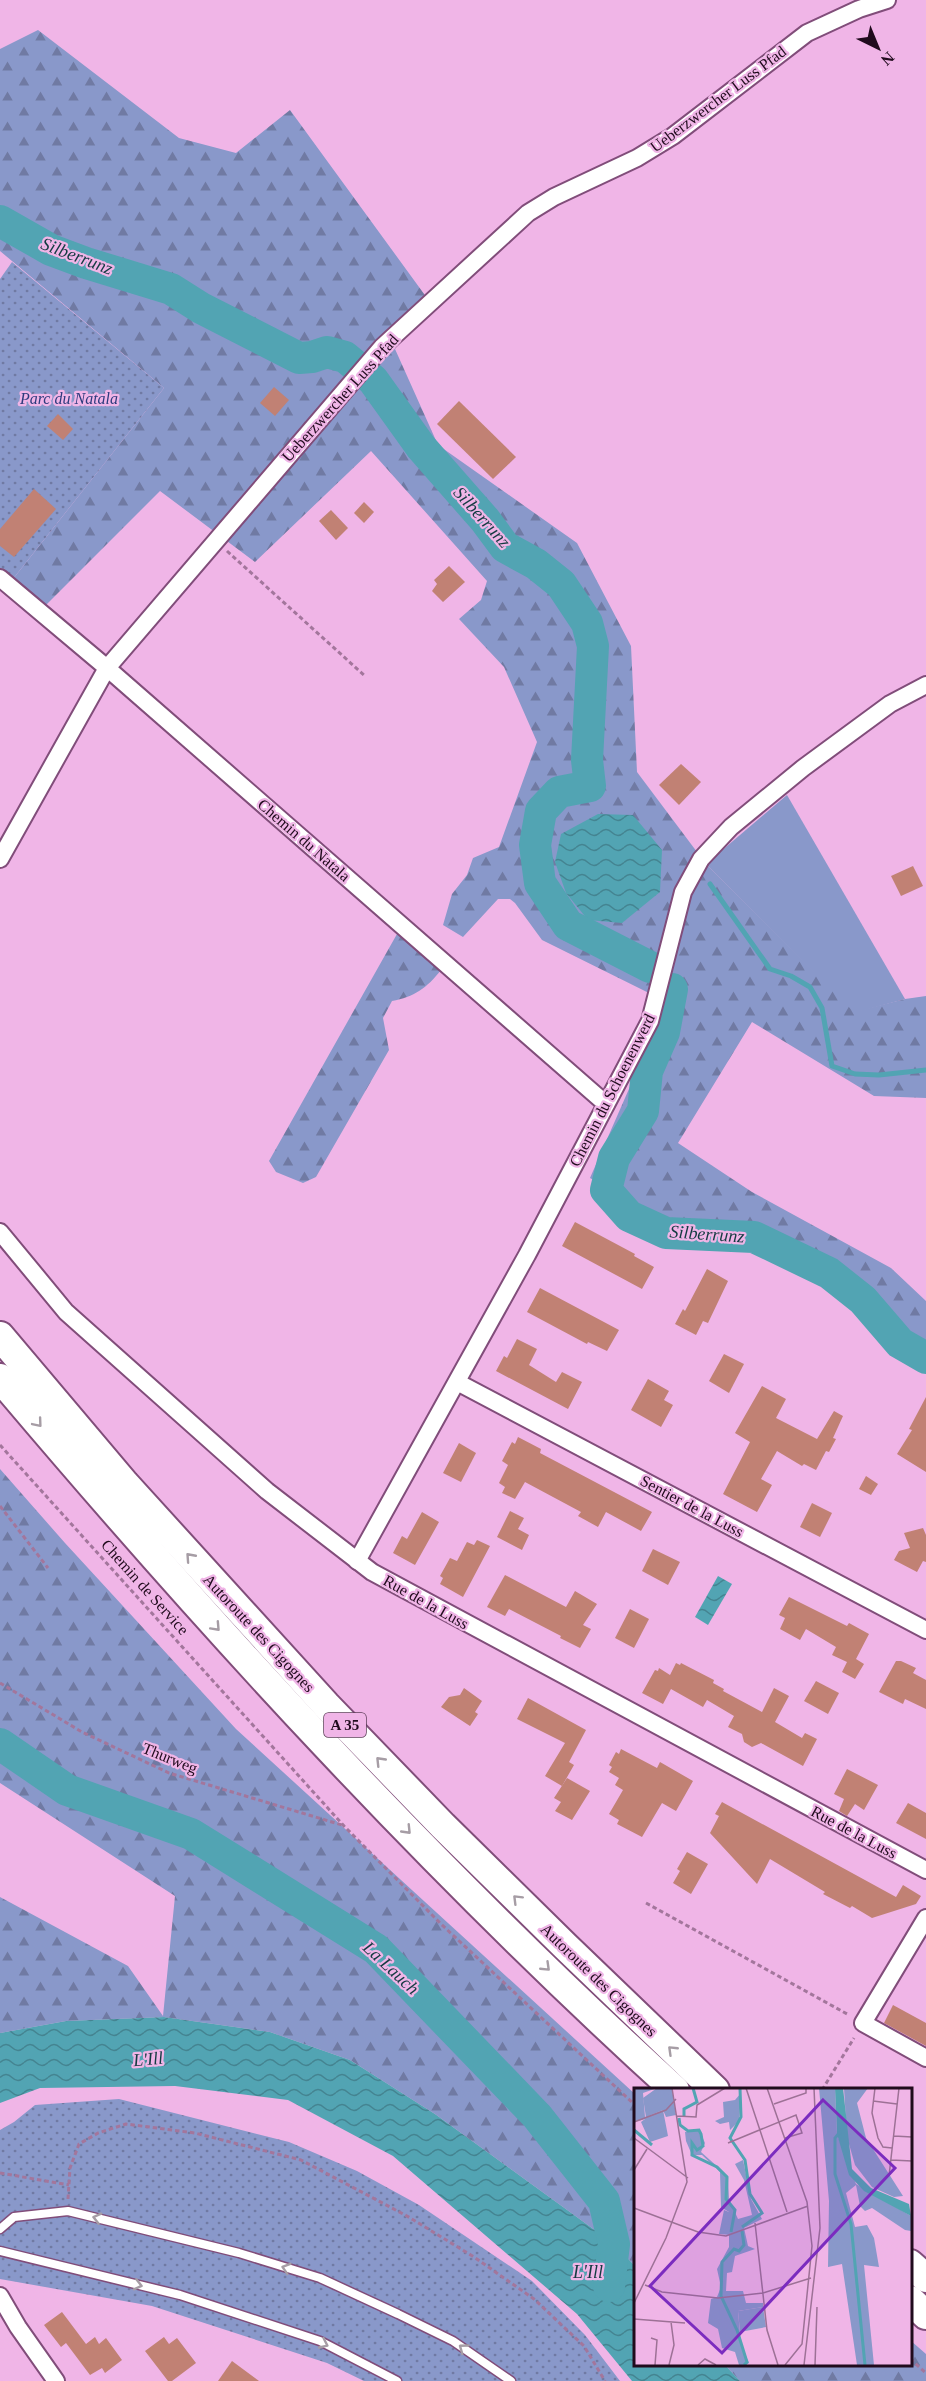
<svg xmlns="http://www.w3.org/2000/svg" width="926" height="2381" font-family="Georgia,serif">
  <defs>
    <pattern id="forest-firs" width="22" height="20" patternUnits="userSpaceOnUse" patternTransform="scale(1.5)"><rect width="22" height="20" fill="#8998ca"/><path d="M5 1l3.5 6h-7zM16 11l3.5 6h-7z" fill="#707aa3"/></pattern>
    <pattern id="park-dots" width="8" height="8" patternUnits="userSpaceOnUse" patternTransform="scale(1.5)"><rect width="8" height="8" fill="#8998ca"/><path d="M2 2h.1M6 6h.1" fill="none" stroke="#707aa3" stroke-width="1.8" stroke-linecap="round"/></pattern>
    <pattern id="water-waves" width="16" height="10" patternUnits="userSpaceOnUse" patternTransform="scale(1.5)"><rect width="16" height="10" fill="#52a4b3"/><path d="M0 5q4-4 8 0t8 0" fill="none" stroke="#448491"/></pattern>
  </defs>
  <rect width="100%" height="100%" fill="#f0b5e7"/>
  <path fill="#8998ca" d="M787,795L905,999L854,1013L706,864Z"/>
  <g fill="url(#forest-firs)">
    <path d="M38,30L179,138L236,153L290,110L427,298L395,349L438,445L577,543L631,646L637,772L706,864L854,1012L905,999L926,996V1098L874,1096L752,1022L678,1143L752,1192L891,1268L926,1301V1360L897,1343L787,1240L693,1236L590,1178L639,1066L659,998L542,940L515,903L510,899H498L463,937L443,925L452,894L467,875L473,858L499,847L537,742L504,667L459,619L481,600L487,581L371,451L255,562L160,491L43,608L13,579L164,388L0,251V49Z"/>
    <path d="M397,934L441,970C427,988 414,997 392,1001L383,1018L389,1050L316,1177L303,1183L276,1172L269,1161Z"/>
    <path d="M0,1469L65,1543L236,1729L635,2094V2266L614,2244L435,2114L350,2060L270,2032L164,2017L66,2021L0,2033V1897L128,1966L163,2016L175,1896L0,1783Z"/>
    <path d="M910,2340L926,2354V2381H740L725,2365L910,2364Z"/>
  </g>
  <g fill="url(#park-dots)">
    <path d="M12,262L164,388L13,579L0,569V279Z"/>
    <path d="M119,2099L289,2142L357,2171L419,2205L532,2281L585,2335L620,2381H364L327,2363L152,2306L0,2279V2130L14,2122L35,2105Z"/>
  </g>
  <g fill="url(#water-waves)">
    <path d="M598,814L633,815L662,850L660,892L622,923L588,920L566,893L555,862L561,834Z"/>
    <path d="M718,1576L732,1584L708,1625L695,1617Z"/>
    <path d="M164,2017L270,2032L350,2060L435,2114L614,2244L635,2266V2364L725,2365L740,2381H632L577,2314L393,2156L288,2100L175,2086L40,2088L0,2103V2033L66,2021Z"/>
  </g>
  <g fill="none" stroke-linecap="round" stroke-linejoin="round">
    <path stroke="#52a4b3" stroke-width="5" d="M710,884L770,969L791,976L810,987L822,1008L832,1066L855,1074L879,1075L926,1070"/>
    <g stroke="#52a4b3" stroke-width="32">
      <path d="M0,221L51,250L86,263L171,289L201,308L299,358L312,357L327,352L345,357L373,380L421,447L485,520L505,547L536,564L561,584L587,623L593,646L587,760L590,786L559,792L541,811L535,845L540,883L568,925L650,967"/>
      <path d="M672,989L664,1032L647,1071L643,1111L614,1158L606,1190L629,1216L666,1233L754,1237L829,1273L863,1300L900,1343L926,1358"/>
      <path d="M0,1744L67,1790L191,1834L376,1949L537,2116L604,2201L614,2244L609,2286"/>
    </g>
  </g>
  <g fill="#c18174">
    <path d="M274,387L289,400L275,416L260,403Z"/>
    <path d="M459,401L516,457L493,479L437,424Z"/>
    <path d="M58,414L73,429L63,440L47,426Z"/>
    <path d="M34,489L56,509L14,557L0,546V529Z"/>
    <path d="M364,502L374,512L364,523L354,513Z"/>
    <path d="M331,510L348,528L336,540L319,521Z"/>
    <path d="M449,566L465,582L443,602L432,591L437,584L434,580Z"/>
    <path d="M681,764L701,782L679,805L659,785Z"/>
    <path d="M913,866L923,886L901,896L891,876Z"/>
    <path d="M575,1222L635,1254L634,1256L654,1267L642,1289L562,1246Z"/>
    <path d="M707,1269L728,1281L708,1323L703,1321L696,1335L675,1324L683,1309L685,1311Z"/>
    <path d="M540,1288L619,1330L607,1351L588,1342L587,1344L527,1312Z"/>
    <path d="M517,1339L537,1349L529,1365L556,1382L562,1372L582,1382L568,1409L496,1371L504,1356L507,1358Z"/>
    <path d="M724,1354L744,1364L729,1393L709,1381Z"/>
    <path d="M648,1379L669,1391L664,1400L673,1405L661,1427L631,1410Z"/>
    <path d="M762,1386L786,1399L776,1418L817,1439L834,1411L843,1416L833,1438L836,1439L829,1452L826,1451L816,1470L804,1464L802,1466L777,1451L761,1479L772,1485L757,1512L723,1494L750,1442L735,1433Z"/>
    <path d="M926,1397V1472L897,1454L912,1430L909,1429Z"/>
    <path d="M518,1437L541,1449L540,1453L652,1512L641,1531L606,1512L598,1527L578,1516L581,1512L525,1482L515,1499L502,1493L505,1487L499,1483L508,1465L502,1461L512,1442L515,1444Z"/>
    <path d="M459,1443L476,1453L461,1482L443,1473Z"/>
    <path d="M866,1476L878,1484L871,1495L859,1489Z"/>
    <path d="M812,1503L832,1513L820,1537L800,1527Z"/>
    <path d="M510,1511L524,1518L518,1529L529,1535L522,1550L497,1537Z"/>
    <path d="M422,1512L439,1522L415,1565L393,1553L402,1536L407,1539Z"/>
    <path d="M923,1528L926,1535V1562L923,1561L917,1572L894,1560L899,1551L910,1548L904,1533Z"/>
    <path d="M477,1540L490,1546L463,1597L440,1584L443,1578L440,1576L450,1558L457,1561L467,1542L474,1545Z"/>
    <path d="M653,1549L680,1562L668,1585L642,1571Z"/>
    <path d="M505,1575L566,1607L575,1591L597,1604L583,1625L591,1629L580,1648L560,1638L561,1636L509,1609L505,1616L487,1607Z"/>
    <path d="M789,1597L847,1626L849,1623L869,1634L856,1659L864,1664L855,1679L842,1672L847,1662L832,1655L836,1647L806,1629L800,1640L780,1629L785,1618L779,1615Z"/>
    <path d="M630,1609L649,1619L634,1648L615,1638Z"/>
    <path d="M896,1661H901L916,1668L913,1673L926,1680V1709L905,1699L903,1704L879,1692Z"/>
    <path d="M676,1663L680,1665L681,1663L714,1680L713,1683L724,1689L723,1691L762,1712L774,1688L789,1696L775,1722L802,1738L805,1733L817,1739L803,1766L761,1743L752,1747L744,1742L742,1734L728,1727L734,1716L707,1700L703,1707L671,1689L663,1704L642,1693L655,1670L658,1671L659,1668L670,1675Z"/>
    <path d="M816,1681L839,1693L828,1714L804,1701Z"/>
    <path d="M464,1688L482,1701L475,1712L478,1714L470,1726L441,1707L449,1697L460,1695Z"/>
    <path d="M528,1698L586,1730L569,1762L574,1765L562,1786L545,1776L565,1743L517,1719Z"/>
    <path d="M621,1749L657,1768L660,1762L693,1781L676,1811L662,1803L642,1837L617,1824L619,1820L609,1814L623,1790L615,1785L619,1778L609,1772L612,1767L609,1765L616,1752L619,1754Z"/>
    <path d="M847,1769L878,1785L864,1810L855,1804L847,1816L839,1811L844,1799L834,1794Z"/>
    <path d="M567,1778L590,1791L572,1820L555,1811L561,1802L554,1798Z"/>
    <path d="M722,1802L896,1897L903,1885L921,1896L916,1904L872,1918L852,1906L850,1908L823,1894L825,1892L770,1859L757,1884L710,1833L719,1816L715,1814Z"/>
    <path d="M908,1803L926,1813V1839L896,1823Z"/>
    <path d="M687,1852L708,1864L691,1894L673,1883L680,1871L677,1869Z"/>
    <path d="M893,2005L926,2023V2046L884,2023Z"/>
    <path d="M62,2312L86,2344L95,2337L99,2344L106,2338L122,2360L105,2373L102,2368L90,2375L66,2343L61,2347L44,2325Z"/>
    <path d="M164,2337L169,2344L177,2338L196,2363L172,2381H168L145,2351Z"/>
    <path d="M232,2361L259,2381H218Z"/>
  </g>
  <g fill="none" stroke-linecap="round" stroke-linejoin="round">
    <g stroke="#814d7a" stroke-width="11">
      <g id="service">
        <path d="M0,2229L14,2217L68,2211L239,2253L320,2278L398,2314L453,2341L511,2381"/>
        <path d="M0,2251L180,2295L320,2341L397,2381"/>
      </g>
    </g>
    <g stroke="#814d7a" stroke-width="20">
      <g id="minor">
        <path d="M0,578L107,668L606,1104"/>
        <path d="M0,859L107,668L382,347L528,213L554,197L637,158L673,136L807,33L859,9L887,0"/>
        <path d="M0,1232L66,1312L267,1491L372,1572L926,1870"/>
        <path d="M457,1382L926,1630"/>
        <path d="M357,1561L527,1255L650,1021L683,892L701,859L731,827L803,768L890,704L926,685"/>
        <path d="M926,1918L863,2023L926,2058"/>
        <path d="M0,2296L18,2327L56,2381"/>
      </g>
    </g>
    <g stroke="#814d7a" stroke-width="32">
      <g id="motorway">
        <path d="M0,1336L125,1484L326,1705L443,1826L565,1946L715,2090"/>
        <path d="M0,1378C211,1628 433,1870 675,2090"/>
        <path d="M910,2264L926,2278"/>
        <path d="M910,2300L926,2315"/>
      </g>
    </g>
    <g stroke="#a3769c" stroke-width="3" stroke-dasharray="4.5 3" stroke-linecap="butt">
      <path d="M227,551L365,676"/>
      <path d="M0,1445L344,1826L441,1924L635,2105"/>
      <path d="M0,1506L48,1568"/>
      <path d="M0,1683L82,1732L169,1773L342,1825"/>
      <path d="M646,1903L849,2015"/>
      <path d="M822,2090L854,2038"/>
      <path d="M0,2173L69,2185"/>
      <path d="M68,2199L70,2168L79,2144L98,2133L126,2124L195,2133L301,2160L407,2216L474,2257L534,2299L584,2346L605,2381"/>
      <path d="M910,2359L926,2373"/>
    </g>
    <use href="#service" stroke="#fff" stroke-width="8"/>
    <use href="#minor" stroke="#fff" stroke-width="16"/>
    <use href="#motorway" stroke="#fff" stroke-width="28"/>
  </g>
  <defs><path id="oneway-chevron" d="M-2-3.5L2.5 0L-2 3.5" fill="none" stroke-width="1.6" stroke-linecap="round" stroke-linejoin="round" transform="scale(1.5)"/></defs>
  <g stroke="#a69da5">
    <use href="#oneway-chevron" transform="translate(38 1423) rotate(50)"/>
    <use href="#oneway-chevron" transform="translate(190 1557) rotate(-132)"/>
    <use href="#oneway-chevron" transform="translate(216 1627) rotate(47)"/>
    <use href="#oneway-chevron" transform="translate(380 1761) rotate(-134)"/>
    <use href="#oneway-chevron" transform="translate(407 1830) rotate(46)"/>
    <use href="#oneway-chevron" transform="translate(517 1899) rotate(-135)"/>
    <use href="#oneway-chevron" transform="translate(546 1967) rotate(44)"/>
    <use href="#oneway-chevron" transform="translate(672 2050) rotate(-136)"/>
    <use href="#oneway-chevron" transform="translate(97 2218) rotate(-166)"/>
    <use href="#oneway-chevron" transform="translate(286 2268) rotate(-163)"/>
    <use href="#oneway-chevron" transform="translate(138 2285) rotate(14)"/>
    <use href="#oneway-chevron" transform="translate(324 2344) rotate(25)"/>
    <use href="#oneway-chevron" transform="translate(463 2348) rotate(-144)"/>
  </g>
  <g text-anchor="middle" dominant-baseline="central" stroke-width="4.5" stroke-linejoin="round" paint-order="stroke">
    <rect fill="#f0b5e7" stroke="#5e3e5a" stroke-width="1.5" x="324" y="1713" width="42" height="24" rx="4.5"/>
    <g font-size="15" font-weight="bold" fill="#200b1d">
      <text x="345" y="1725">A 35</text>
    </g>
    <g font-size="16" fill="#200b1d" stroke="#f0b5e7">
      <text transform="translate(718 99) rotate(-37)">Ueberzwercher Luss Pfad</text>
      <text transform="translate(340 398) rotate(-48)">Ueberzwercher Luss Pfad</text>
      <text transform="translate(304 840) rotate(41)">Chemin du Natala</text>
      <text transform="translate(612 1090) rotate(-63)">Chemin du Schoenenwerd</text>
      <text transform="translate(692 1506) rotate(28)">Sentier de la Luss</text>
      <text transform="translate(145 1587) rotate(48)">Chemin de Service</text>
      <text transform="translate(426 1602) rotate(29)">Rue de la Luss</text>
      <text transform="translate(259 1633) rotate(47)">Autoroute des Cigognes</text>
      <text transform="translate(170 1758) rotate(22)">Thurweg</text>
      <text transform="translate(854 1832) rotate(28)">Rue de la Luss</text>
      <text transform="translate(599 1980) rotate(44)">Autoroute des Cigognes</text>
    </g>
    <g font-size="16" font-style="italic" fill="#2e3b7d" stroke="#f0b5e7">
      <text x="69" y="398">Parc du Natala</text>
    </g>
    <g font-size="18" font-style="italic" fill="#143b42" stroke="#f0b5e7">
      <text transform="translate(77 256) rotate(21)">Silberrunz</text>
      <text transform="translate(482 517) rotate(48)">Silberrunz</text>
      <text transform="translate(707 1234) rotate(4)">Silberrunz</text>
      <text transform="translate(391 1968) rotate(43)">La Lauch</text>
      <text transform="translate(148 2059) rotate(-5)">L'Ill</text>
      <text x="588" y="2272">L'Ill</text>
    </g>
  </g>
  <g transform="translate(634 2088)">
    <rect width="278" height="278" fill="#f0b5e7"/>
    <path d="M0,0H23L9,5L11,29L29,22L34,48L16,54L7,34L11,31L0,34ZM90,122L95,124L96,147L85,146Z" fill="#8998ca"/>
    <path d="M185,0H201L203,46L222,96L277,128V143L271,142L238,120L231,123L226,118L222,97L212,105L221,139L233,137L240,150L245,179L230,177L240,277H223L208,176L194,179L195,113ZM107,5L105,33L96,42L95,34L86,36L81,33L90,29L89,14L101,12ZM65,42L71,55L67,64L94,88L95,111L104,131L118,127L110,92L101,76L109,72L117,111L128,131L110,140L114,158L121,161L101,168L98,184L93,185L92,203H109L112,215H129V219L104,223L107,257L115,275L112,277H105L101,264L88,260L84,241L74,235L77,211L83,209L87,199L83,181L95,159V124L87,119L86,84L68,67H58L52,53L51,44Z" fill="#8998ca"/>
    <path d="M23,0H38L42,27L32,29L29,22L12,29L9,10ZM210,0H234L223,15L232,50L269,108L260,109L238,99L221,77L213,49ZM129,219L132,239L106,244L104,223Z" fill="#8998ca"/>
    <path d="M201,0H209L218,81L237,100L275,116L277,128L230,103L215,87L203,46Z" fill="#52a4b3"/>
    <path fill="none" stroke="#52a4b3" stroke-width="3" d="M106,0L107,29L96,50L111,72L116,106L128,125L108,139M50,28V21L63,14L59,0M45,30L46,37L54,43L65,42L67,46L69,58L63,62L58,55V67L83,79L93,89L92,111L101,122L97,144M0,42L18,57M206,44L201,50V86L217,136L231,277M108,143L110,157L105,163L100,161L88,174L87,208L103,242L113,274L110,277"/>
    <path fill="none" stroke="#9d7196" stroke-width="1.5" d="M112,0L153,124M133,0L173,114L178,158L168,256L151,277M241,0L238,25L244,50L249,59L258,60M239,13L263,16M140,16L172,5V0M43,28L62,29L63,17L91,0M0,34L32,22L42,11M260,48L278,49M0,50L54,90M94,55L162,27L168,45L151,50M257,72L278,73M0,82L13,61M255,88L265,0M0,120L64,144L92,148L174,118M121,135L133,242L144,277M11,197L28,204L84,210L129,205L177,190M0,215L32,150L53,94L38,0M0,231L51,235M17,250L23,252L21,277M35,277L40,257L37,234M64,277L71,271L82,277M170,277L186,140L180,0M181,277L183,219"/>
    <path fill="#7b2cbf" fill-opacity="0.15" stroke="#7b2cbf" stroke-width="3" d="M189,12L261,80L88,265L16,198Z"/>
    <rect width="278" height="278" fill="none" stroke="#200b1d" stroke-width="3"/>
  </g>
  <g transform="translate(878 48) rotate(137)" stroke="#f0b5e7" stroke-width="4.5" paint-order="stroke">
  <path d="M0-4.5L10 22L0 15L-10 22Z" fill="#200b1d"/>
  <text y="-9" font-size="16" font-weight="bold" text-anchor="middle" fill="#200b1d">N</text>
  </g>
</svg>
